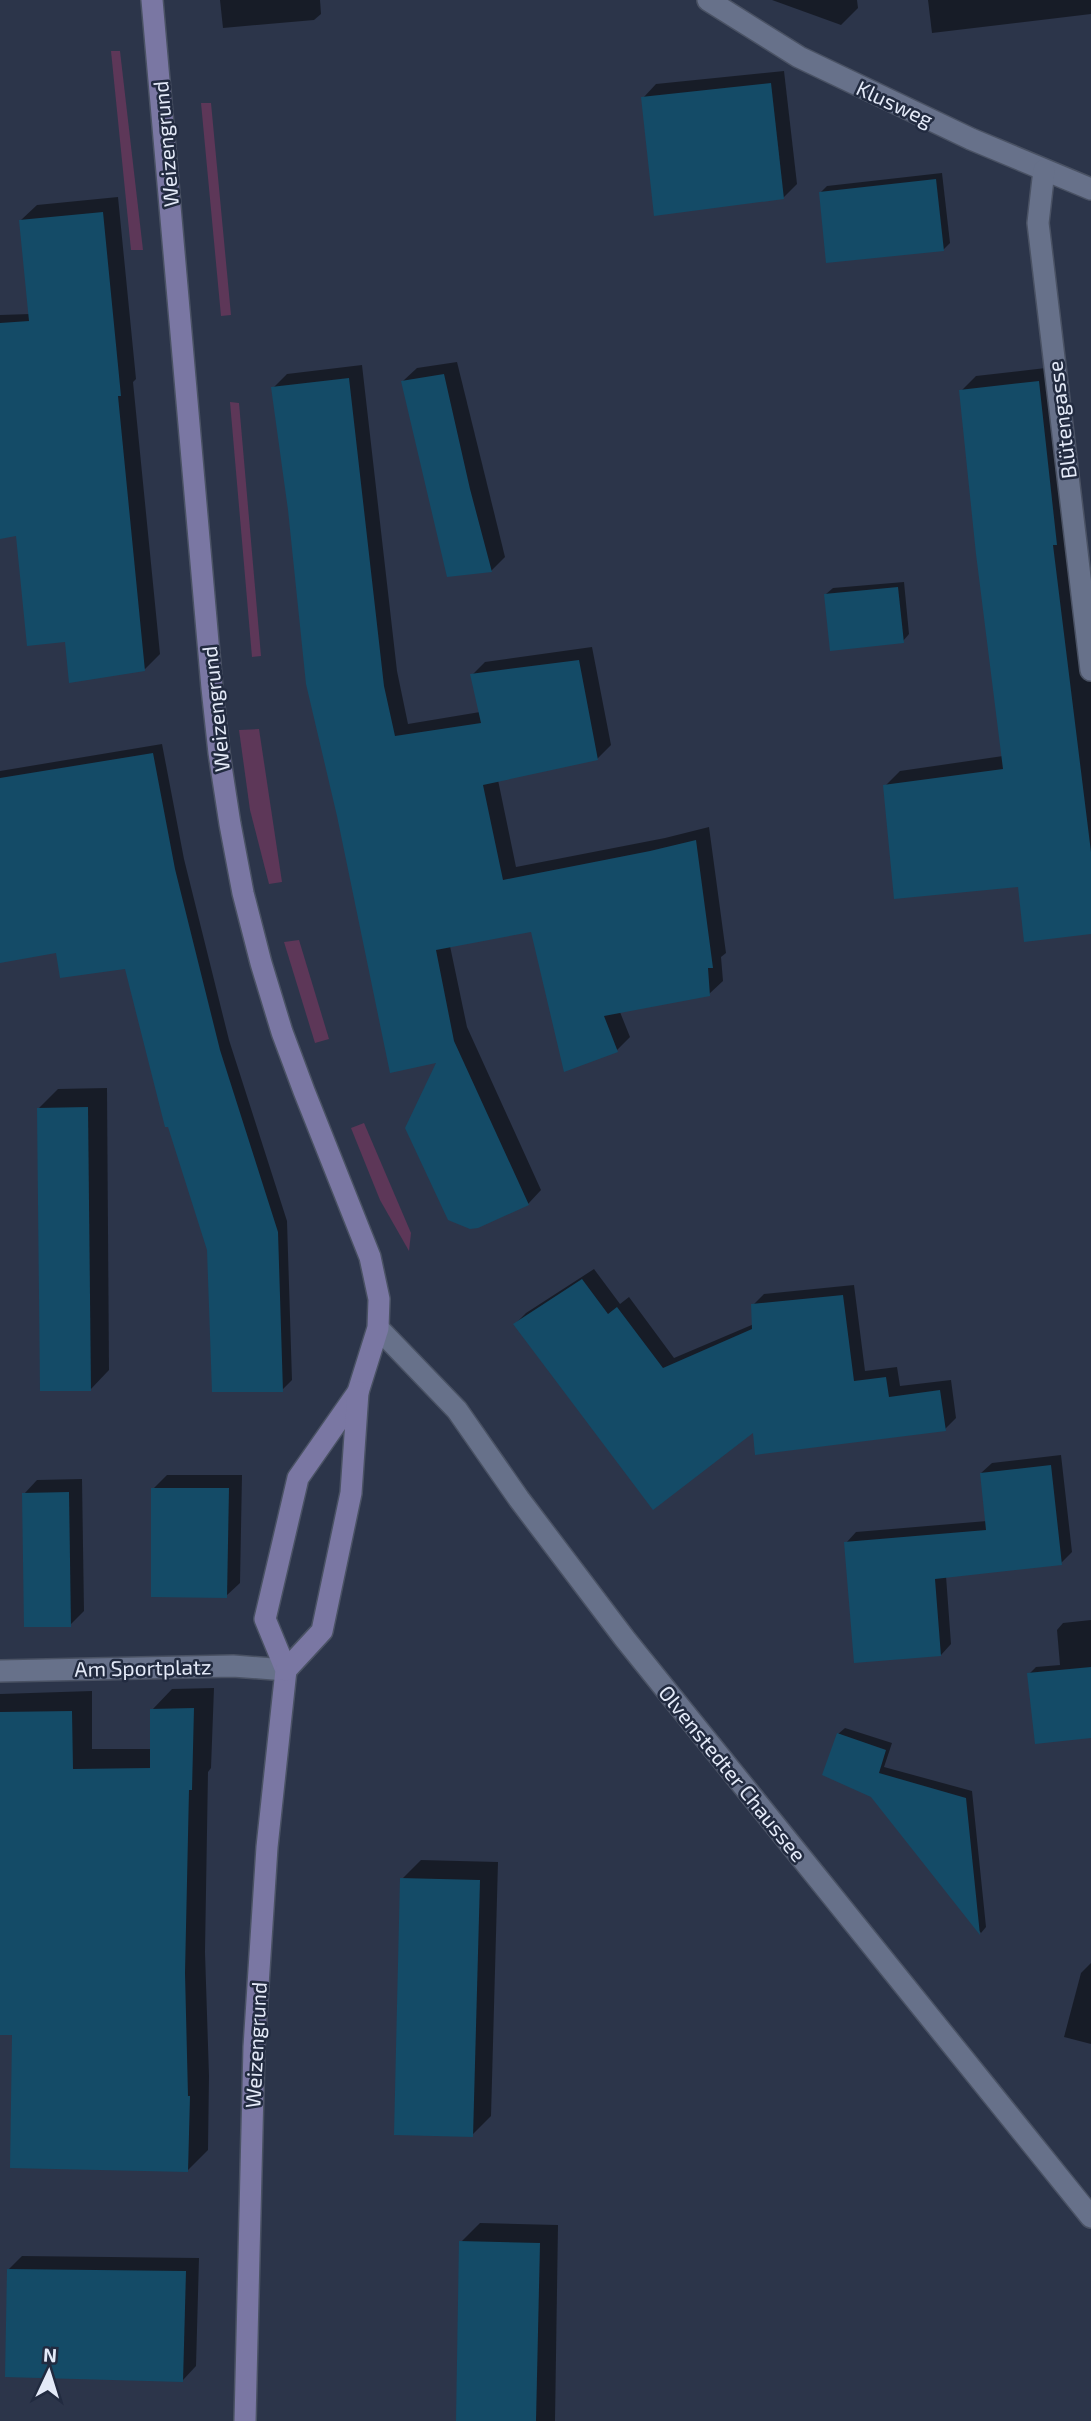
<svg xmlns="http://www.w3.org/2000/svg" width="1091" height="2421" font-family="'Exo 2',sans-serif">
  <rect width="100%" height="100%" fill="#2c354a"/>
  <g fill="#5d3758">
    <path d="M111,51H120L143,250H131Z"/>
    <path d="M201,103H211L231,315L221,316Z"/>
    <path d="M230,402L239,403L261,656L252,657Z"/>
    <path d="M259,729L282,882L269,884L250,810L239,730Z"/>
    <path d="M299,940L329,1039L315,1043L284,942Z"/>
    <path d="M364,1123L411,1233L409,1251L380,1200L351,1128Z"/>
  </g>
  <g fill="#0007">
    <path d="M220,0H320L321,14L314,20L223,28Z"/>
    <path d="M772,0H857L858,8L841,25Z"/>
    <path d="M928,0H1091V14L932,33Z"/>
    <path d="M784,71L797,184L783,198L643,98L656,84Z"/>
    <path d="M942,173L950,243L943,250L821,192L827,186Z"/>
    <path d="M118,197L136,379L133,382L160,654L145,669L67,641L18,534L0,538V315L30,314L21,220L37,205Z"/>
    <path d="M457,362L505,557L491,571L403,381L417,368Z"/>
    <path d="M362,365L397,671L408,724L480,712L472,675L485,662L592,647L611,745L597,759L498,780L516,867L665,838L709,827L726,953L721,957L723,981L709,994L620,1012L630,1037L617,1050L533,930L450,946L467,1027L541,1190L528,1204L439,1060L290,510L273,388L287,374Z"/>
    <path d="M1054,367L1091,637V932L1020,885L885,786L900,771L1003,756L961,391L976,376Z"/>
    <path d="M904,582L909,634L903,641L826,594L833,588Z"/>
    <path d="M162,744L184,859L229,1040L287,1221L292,1380L282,1390L209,1249L126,967L57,951L0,961V771Z"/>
    <path d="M107,1088L109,1370L90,1390L39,1108L58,1089Z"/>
    <path d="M594,1269L620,1304L629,1297L674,1358L754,1324L753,1305L764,1294L854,1285L865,1371L897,1367L900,1386L951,1380L956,1418L945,1429H755L515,1324L526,1313Z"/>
    <path d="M1061,1455L1072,1552L1061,1563L946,1576L951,1644L941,1655L846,1543L856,1532L987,1521L981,1473L992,1463Z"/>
    <path d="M167,1475H242L240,1583L226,1596L153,1489Z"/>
    <path d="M82,1479L84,1611L70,1625L24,1494L37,1480Z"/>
    <path d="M1091,1620V1736L1029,1674L1036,1667L1060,1665L1057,1630L1063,1623Z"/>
    <path d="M214,1688L211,1768L208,1772L205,1952L209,2076L208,2150L188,2170L14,2033L0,2034V1694L92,1691V1749H152V1710L172,1689Z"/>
    <path d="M845,1728L892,1743L884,1767L972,1791L986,1927L981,1933L872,1796L838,1734Z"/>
    <path d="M421,1860L498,1862L491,2116L472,2135L402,1879Z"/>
    <path d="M1091,1963V2044L1064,2037L1081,1973Z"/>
    <path d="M480,2223L558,2225L555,2421H458L461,2242Z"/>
    <path d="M22,2256L199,2258L196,2366L183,2380L8,2270Z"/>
  </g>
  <g fill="#144b67">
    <path d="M771,83L784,199L654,216L641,97Z"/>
    <path d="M936,179L944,251L826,263L819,192Z"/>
    <path d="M103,212L121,396H118L145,671L69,683L65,642L27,646L16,536L0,539V323L29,321L19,220Z"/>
    <path d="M444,374L470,489L492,572L447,577L401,381Z"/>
    <path d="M349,378L384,686L395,736L481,723L470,674L579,660L598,760L483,785L503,880L650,851L696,840L713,968H708L710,996L604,1016L618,1052L564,1072L531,932L436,950L454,1041L529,1205L478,1228L470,1229L448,1220L405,1128L436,1063L390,1073L337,816L306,684L288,510L271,387Z"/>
    <path d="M1039,381L1057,545H1053L1091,852V934L1024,942L1018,887L894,899L883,785L1003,769L976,554L959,390Z"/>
    <path d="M898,587L904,643L830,651L824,594Z"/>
    <path d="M153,753L175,869L220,1050L278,1232L283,1392H212L207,1250L168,1127H165L125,969L60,978L56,953L0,963V778Z"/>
    <path d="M88,1107L91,1391H40L37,1108Z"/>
    <path d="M582,1279L608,1314L617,1307L663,1368L752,1329L751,1304L843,1295L854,1381L886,1377L889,1397L940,1390L946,1431L755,1455L753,1433L653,1510L513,1324Z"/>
    <path d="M1051,1465L1062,1565L935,1579L941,1656L854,1663L844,1542L986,1530L980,1473Z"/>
    <path d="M151,1488H229L227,1598L151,1597Z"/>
    <path d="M69,1492L71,1627H24L22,1493Z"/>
    <path d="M1091,1667V1738L1035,1744L1027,1673Z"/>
    <path d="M194,1708L192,1790H189L185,1973L188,2096H190L188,2172L10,2168L12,2035H0V1712L72,1711L73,1769L150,1768V1709Z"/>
    <path d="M837,1733L886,1750L879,1773L966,1798L980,1935L871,1797L822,1775Z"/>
    <path d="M400,1878L480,1880L473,2137L394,2135Z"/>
    <path d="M459,2241L540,2243L536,2421H456Z"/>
    <path d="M7,2269L186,2271L183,2382L5,2377Z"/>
  </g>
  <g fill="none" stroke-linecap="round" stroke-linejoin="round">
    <g stroke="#4a5264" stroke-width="24">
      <g id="street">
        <path d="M708,0L799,57L971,139L1091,189"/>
        <path d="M1044,170L1038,223L1091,670"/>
        <path d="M378,1328L457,1410L519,1499L625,1639L1091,2217"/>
        <path d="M0,1671L233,1666L286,1670"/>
      </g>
    </g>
    <g stroke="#4a5264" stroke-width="24">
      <g id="secondary">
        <path d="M152,0L212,688L219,753L230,824L243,893L261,963L282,1032L304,1091L370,1257L379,1299L378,1328L358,1392L298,1478L265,1619L286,1670L267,1847L254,2047L245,2421"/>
        <path d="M286,1670L322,1631L351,1493L358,1392"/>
      </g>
    </g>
    <use href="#street" stroke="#67718a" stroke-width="21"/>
    <use href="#secondary" stroke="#7a77a3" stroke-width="21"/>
  </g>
  <g text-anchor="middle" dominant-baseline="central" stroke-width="5" stroke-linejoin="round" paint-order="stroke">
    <g font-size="21" fill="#e4eaf8" stroke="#222b40">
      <text transform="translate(895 103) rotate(25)">Klusweg</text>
      <text transform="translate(165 144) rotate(-95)">Weizengrund</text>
      <text transform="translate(1061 420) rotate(-97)">Blütengasse</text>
      <text transform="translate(215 709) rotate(-96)">Weizengrund</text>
      <text transform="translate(143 1667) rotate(-1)">Am Sportplatz</text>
      <text transform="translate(733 1773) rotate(51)">Olvenstedter Chaussee</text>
      <text transform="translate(255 2045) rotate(-87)">Weizengrund</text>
    </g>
  </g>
  <g transform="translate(49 2372) rotate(4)" stroke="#222b40" stroke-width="5" paint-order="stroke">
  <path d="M0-5L12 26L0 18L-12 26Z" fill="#e4eaf8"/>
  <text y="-10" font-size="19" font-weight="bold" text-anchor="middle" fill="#e4eaf8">N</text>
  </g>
</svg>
